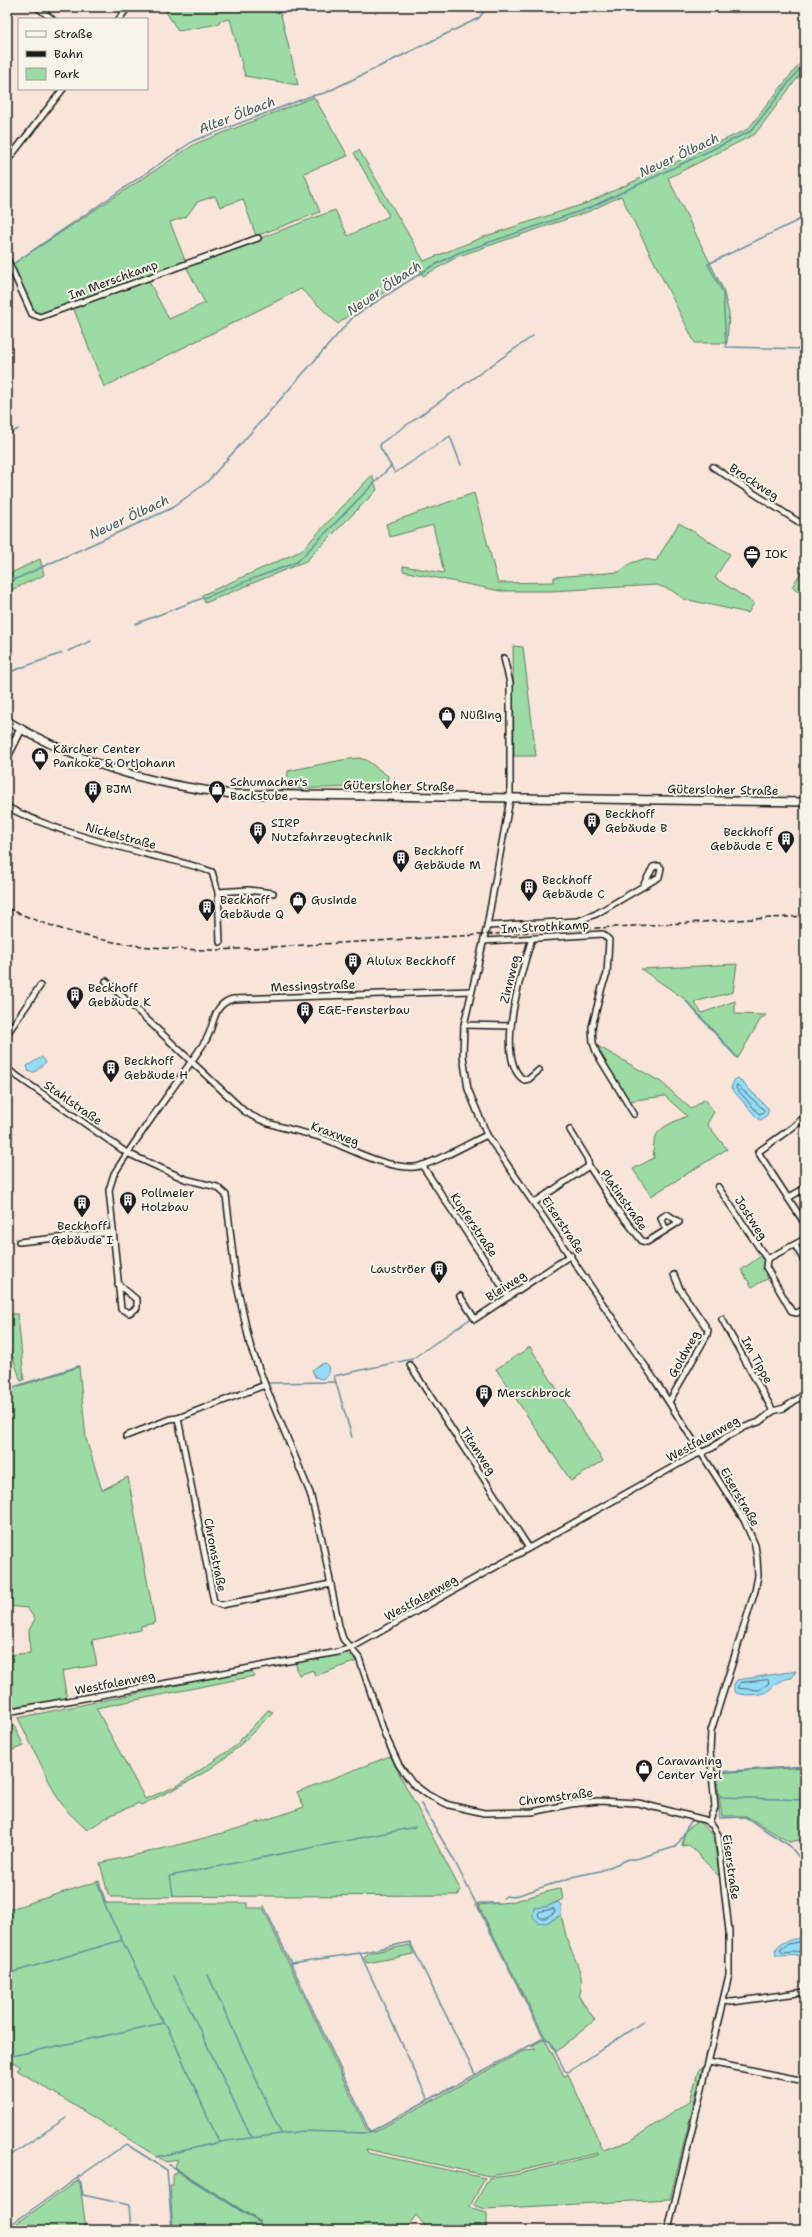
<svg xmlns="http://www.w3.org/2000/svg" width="812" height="2237" font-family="'Shantell Sans',sans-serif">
  <rect width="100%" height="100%" fill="#f8e4d8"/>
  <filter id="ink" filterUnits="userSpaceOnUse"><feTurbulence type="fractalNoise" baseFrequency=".025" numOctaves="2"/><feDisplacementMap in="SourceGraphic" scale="8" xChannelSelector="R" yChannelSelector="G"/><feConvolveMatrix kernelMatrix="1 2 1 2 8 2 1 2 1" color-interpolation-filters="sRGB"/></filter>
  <g filter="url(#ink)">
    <g fill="#9cdba4" stroke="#5c7c60">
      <path d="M163,7H279L298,85L245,76L230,19L219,21V24L178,31Z"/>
      <path d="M805,57V68L755,134L668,178L723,289L729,314L727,343H695L621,196L590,211L459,256L423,276L420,270L350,314L338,324L301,289L104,387L73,307L148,280L169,319L205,303L186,266L335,210L348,236L389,216L354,153L359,150L424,261L486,236L587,203L748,129Z"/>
      <path d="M314,97L348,156L304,173L320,212L256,236L243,199L220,207L215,196L197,202L186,217L170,222L186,263L40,315L33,313L13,264L195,144Z"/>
      <path d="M372,475L377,490L306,561L205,603L202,595L301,551Z"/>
      <path d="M474,493L498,583L554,582V577L619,572L631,563L644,559L656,561L679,523L730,554L715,578L754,603L748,613L684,599L671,590L657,585L551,591H500L403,571V566L444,573L433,525L390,537L386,524Z"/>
      <path d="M40,559L44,575L7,592V575Z"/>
      <path d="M805,565V595L792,587Z"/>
      <path d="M513,646L523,647L536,756H514Z"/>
      <path d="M359,758L366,760L388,776L387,786L287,789L288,771L342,760Z"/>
      <path d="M737,964L733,992L694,1002L702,1013L735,1001V1014L766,1015L760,1020L738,1058L686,1000L641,969Z"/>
      <path d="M596,1045L661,1082L691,1109L705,1099L714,1112L707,1124L727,1149L651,1196L633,1169L654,1158C650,1129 665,1126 687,1116L665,1096L628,1101L599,1054Z"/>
      <path d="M761,1256L764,1261L763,1267L769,1278L752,1287L741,1270Z"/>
      <path d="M7,1314H18L24,1380L21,1381L7,1340Z"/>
      <path d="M530,1347L603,1461L571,1481L496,1369Z"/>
      <path d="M79,1367L86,1439L102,1490L128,1477L155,1623L141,1626V1630L92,1640L97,1665L62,1671L67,1699L7,1708V1655L30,1653L29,1630L35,1619L27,1608L7,1606V1390Z"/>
      <path d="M347,1653L357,1661L315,1676L313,1670L299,1675L295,1662Z"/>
      <path d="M251,1670L254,1676L96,1708L145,1799L177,1786L234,1747L268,1710L273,1712C254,1731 236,1751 214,1766C191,1782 166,1793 141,1805L139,1803L109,1816L87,1830L68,1812L57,1797L18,1718Z"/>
      <path d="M7,1717L10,1718L24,1746L7,1752Z"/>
      <path d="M390,1756L461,1891L458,1895L111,1897L108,1894L100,1863C169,1848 237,1831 304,1807L297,1792Z"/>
      <path d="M805,1767V1839L789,1842L746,1816H722L716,1773Z"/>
      <path d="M698,1821L713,1835L720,1877L689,1845L682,1846L685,1831Z"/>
      <path d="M99,1881L106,1903H247V1908H263L367,2130L374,2132L525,2050L536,2049L531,2046L545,2039L564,2076L568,2074L603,2150L630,2141L690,2101L698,2071L703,2066L670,2199L485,2209L474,2205L489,2178L514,2175L598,2155V2153L515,2172L489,2176L366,2149L368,2153L485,2178L470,2206L472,2209L487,2213V2230H429L416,2215L405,2230H173L170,2186H173V2176L176,2171L261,2222L174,2167L178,2160L166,2162L17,2070L21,2067L13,2062L11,2065L7,2062V1910Z"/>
      <path d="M561,1888L563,1899L546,1907L534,1908L546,1923L561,1915C563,1923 565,1932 567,1940C574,1960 587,1975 579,1997L595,2020L556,2052L550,2041L545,2037L478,1905L511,1902Z"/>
      <path d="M410,1945L414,1954L367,1963L364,1958L368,1953Z"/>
      <path d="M77,2181L80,2183L86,2230H7Z"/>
    </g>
    <g fill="#94dbf6" stroke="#648f9f">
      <path d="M42,1057L46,1062L35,1072H29L27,1066Z"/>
      <path d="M738,1078L769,1109L767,1115L761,1120L758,1119L731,1088L734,1080Z"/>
      <path d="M326,1363L329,1369L328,1376L322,1379L315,1377L312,1370L319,1365Z"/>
      <path d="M796,1671L792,1678C780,1679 776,1684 768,1691C761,1696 741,1696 734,1692V1684L737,1680Z"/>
      <path d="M558,1902L561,1905V1915L546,1923L537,1922L533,1916L534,1908L546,1907Z"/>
      <path d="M805,1937V1955L776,1956C772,1941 795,1939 805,1937Z"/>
    </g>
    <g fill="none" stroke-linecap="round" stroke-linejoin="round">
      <g stroke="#4c6873" stroke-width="1">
        <path d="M737,1085L764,1110V1112L759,1114L736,1088Z"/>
        <path d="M768,1680L769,1683L759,1690L737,1688L740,1683Z"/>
        <path d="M554,1909L555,1912L545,1918H540L538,1915L539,1912Z"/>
        <path d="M805,1941L788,1944L780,1950L783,1953L805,1951"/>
      </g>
      <g stroke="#648f9f" stroke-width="1.5">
        <path d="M805,217L708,264L723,293L726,347L805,349"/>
        <path d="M7,268L193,141L311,96L325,93L479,18L487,7"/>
        <path d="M7,435L18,429"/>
        <path d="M391,466L395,473L450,436L461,465"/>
        <path d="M7,583L172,508L207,482L354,316L429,268L458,253L589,208L751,131L805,62"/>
        <path d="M135,624L297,562L391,466L380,447L381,443L533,336"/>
        <path d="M68,651L91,641"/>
        <path d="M7,673L62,653"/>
        <path d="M686,1001L737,1058"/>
        <path d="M269,1383L335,1382"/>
        <path d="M7,1389L79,1366"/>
        <path d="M352,1437L334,1376L412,1359L470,1319"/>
        <path d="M363,1638L402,1616"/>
        <path d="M714,1768L720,1818L745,1817L790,1846L805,1865"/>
        <path d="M715,1772L805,1766"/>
        <path d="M717,1795L723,1797L805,1800"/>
        <path d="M421,1804L454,1860L544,2038L550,2042L565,2071L568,2072L644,2021"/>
        <path d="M173,1895L170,1876L415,1827"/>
        <path d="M503,1898L506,1896L513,1897L576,1876L600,1871L629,1859H636L675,1847C683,1840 684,1828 692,1821"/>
        <path d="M264,1906L370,2132"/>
        <path d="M475,1906L479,1903H499"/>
        <path d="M360,1953L428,2100L544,2038"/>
        <path d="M291,1963L360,1953L410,1942L475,2074"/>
        <path d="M7,1974L122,1940"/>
        <path d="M208,1975L281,2133"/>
        <path d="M174,1976L251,2137"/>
        <path d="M163,2023L167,2026L219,2142"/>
        <path d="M7,2057L163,2023L106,1908L98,1883"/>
        <path d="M156,2157L220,2142L303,2131L368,2133L428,2100"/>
        <path d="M7,2158L66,2118"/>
        <path d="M169,2165L260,2223"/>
        <path d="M78,2179L81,2183L83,2195L129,2205L131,2230"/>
        <path d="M7,2227L126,2144L167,2170L172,2230"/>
      </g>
      <g stroke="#1c1c1c" stroke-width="8">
        <g id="street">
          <path d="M37,7L52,19"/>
          <path d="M119,19L128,7"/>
          <path d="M7,161L63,89"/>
          <path d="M7,259L32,314L40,317L258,238"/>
          <path d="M713,467L805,526"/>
          <path d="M805,605V606"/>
          <path d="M504,658L510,683V799L487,926L464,1025L463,1056L468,1089L487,1135L654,1379L744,1520L755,1545L757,1558L758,1576L755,1591L711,1731L710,1751L715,1807L709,1822"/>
          <path d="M7,807C52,830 101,842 150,855C171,860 191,864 212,872L218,892L220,942"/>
          <path d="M218,892L248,890L273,893"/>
          <path d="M487,926L578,921L596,914L659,877L661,868L659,866L653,867L643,886"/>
          <path d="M532,938C523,967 493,1059 524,1080L529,1079L539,1070"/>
          <path d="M484,941L603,934L609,940L607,974L602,987L592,1027L593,1043L597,1054L634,1114"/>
          <path d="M106,981L244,1111C267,1127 296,1129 322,1138C349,1148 386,1169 415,1167C430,1166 471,1142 487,1135"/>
          <path d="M464,1025L511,1026"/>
          <path d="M7,1034L40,986"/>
          <path d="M7,1069L127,1153L185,1179L217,1187L226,1195L236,1281L250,1345L265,1385L310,1493L322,1540L339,1626L343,1639L359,1658L385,1735L399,1765L412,1783L428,1795L449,1805L484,1813L532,1812L571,1804L598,1801L638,1803L705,1820L713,1826L718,1835L729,1931V1975L668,2230"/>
          <path d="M805,1116L793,1127L758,1152L805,1224"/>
          <path d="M570,1130L587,1158L589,1166L616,1208L642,1241L647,1242L679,1222L667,1214L661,1218L666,1230"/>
          <path d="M422,1165L509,1297"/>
          <path d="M718,1187L767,1259L766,1267L792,1312L797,1313L805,1309"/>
          <path d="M788,1198L805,1188"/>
          <path d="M535,1202L589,1166"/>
          <path d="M19,1242L113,1232"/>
          <path d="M795,1245L805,1262"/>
          <path d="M767,1259L805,1239"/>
          <path d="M118,1284L137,1300V1308L129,1313L121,1309L109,1190L114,1174C143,1128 176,1085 206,1040C215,1025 212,1004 233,999L471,991"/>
          <path d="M460,1296L475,1319L571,1255"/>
          <path d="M722,1319L773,1411"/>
          <path d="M410,1365L529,1548"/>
          <path d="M265,1385L178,1418L214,1602L221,1605L331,1584"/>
          <path d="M669,1402L707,1335L708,1330L680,1289L674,1275"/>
          <path d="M126,1436L170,1419L178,1418"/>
          <path d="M7,1712L338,1652L351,1648L691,1457L712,1448L725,1438L745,1427L759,1422L773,1411L784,1408L805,1394"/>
          <path d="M724,2001L732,2002L805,1992"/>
          <path d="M709,2062L805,2081"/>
        </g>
      </g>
      <g stroke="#1c1c1c" stroke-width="10">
        <g id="secondary">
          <path d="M7,721C80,764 149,784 233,794L805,802"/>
          <path d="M7,757L21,729"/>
        </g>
      </g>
      <use href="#street" stroke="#f7f3e8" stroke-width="5"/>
      <use href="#secondary" stroke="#f7f3e8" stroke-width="7"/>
      <path stroke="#1c1c1c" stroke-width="1.5" stroke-dasharray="6 3" stroke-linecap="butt" d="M7,908C80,941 140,950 219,950L805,916"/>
    </g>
  </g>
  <defs>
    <g id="office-pin" transform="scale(0.9)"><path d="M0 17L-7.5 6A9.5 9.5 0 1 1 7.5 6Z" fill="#1c1c1c" stroke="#f7f3e8"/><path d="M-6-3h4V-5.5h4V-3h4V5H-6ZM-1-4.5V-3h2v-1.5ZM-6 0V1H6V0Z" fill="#fff"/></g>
    <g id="shop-pin" transform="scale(0.9)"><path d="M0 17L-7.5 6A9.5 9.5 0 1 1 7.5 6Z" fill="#1c1c1c" stroke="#f7f3e8"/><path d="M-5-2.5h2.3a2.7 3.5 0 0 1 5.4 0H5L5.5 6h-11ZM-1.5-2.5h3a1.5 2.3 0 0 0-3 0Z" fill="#fff"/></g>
    <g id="building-pin" transform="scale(0.9)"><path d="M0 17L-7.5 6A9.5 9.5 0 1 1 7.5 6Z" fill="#1c1c1c" stroke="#f7f3e8"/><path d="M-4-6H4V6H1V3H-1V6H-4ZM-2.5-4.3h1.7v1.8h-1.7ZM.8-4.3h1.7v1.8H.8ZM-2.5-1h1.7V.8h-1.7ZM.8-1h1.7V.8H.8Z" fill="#fff"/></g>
  </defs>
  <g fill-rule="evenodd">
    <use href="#office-pin" x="752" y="554"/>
    <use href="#shop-pin" x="447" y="715"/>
    <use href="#shop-pin" x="40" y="756"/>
    <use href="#building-pin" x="93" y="789"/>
    <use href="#shop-pin" x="217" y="789"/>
    <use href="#building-pin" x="592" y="821"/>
    <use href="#building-pin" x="258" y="830"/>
    <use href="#building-pin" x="786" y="839"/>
    <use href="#building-pin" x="401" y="858"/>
    <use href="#building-pin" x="529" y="887"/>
    <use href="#shop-pin" x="298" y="900"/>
    <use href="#building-pin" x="207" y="907"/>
    <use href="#building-pin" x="353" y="961"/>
    <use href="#building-pin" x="75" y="995"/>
    <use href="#building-pin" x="305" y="1010"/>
    <use href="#building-pin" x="111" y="1068"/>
    <use href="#building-pin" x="128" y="1200"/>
    <use href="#building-pin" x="82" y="1203"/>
    <use href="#building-pin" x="439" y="1269"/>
    <use href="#building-pin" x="484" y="1393"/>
    <use href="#shop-pin" x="644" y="1768"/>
  </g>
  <g text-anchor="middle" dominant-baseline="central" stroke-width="4" stroke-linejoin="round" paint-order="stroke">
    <g font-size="12" fill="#1c1c1c" stroke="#f7f3e8">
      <text transform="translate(113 280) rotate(-20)">Im Merschkamp</text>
      <text transform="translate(754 482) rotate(33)">Brockweg</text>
      <text transform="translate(399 786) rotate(1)">Gütersloher Straße</text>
      <text transform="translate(723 790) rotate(1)">Gütersloher Straße</text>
      <text transform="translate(121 836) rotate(15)">Nickelstraße</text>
      <text transform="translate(545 927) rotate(-3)">Im Strothkamp</text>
      <text transform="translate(510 979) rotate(-76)">Zinnweg</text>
      <text transform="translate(313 986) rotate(-2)">Messingstraße</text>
      <text transform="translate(73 1103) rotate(35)">Stahlstraße</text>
      <text transform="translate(335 1134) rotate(20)">Kraxweg</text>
      <text transform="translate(624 1200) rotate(55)">Platinstraße</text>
      <text transform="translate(751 1218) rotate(57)">Jostweg</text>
      <text transform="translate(474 1225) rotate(56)">Kupferstraße</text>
      <text transform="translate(563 1225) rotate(56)">Eiserstraße</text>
      <text transform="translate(506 1286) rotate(-33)">Bleiweg</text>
      <text transform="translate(684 1354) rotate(-61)">Goldweg</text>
      <text transform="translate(757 1360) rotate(61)">Im Tippe</text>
      <text transform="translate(703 1439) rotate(-29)">Westfalenweg</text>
      <text transform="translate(478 1451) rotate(57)">Titanweg</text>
      <text transform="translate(740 1497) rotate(60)">Eiserstraße</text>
      <text transform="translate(215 1555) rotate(79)">Chromstraße</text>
      <text transform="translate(421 1598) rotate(-29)">Westfalenweg</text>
      <text transform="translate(115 1683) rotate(-11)">Westfalenweg</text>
      <text transform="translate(556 1797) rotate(-7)">Chromstraße</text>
      <text transform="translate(731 1867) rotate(82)">Eiserstraße</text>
    </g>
    <g font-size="12" fill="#1c1c1c" stroke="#f7f3e8" text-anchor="start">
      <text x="765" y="554">IOK</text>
      <text x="460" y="715">Nüßing</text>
      <text x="53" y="749">Kärcher Center<tspan x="53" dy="14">Pankoke &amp; Ortjohann</tspan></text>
      <text x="230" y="782">Schumacher's<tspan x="230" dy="14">Backstube</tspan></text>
      <text x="106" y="789">BJM</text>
      <text x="605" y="814">Beckhoff<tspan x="605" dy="14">Gebäude B</tspan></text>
      <text x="271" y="823">SIRP<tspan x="271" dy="14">Nutzfahrzeugtechnik</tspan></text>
      <text x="773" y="832" text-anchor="end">Beckhoff<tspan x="773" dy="14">Gebäude E</tspan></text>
      <text x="414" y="851">Beckhoff<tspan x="414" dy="14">Gebäude M</tspan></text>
      <text x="542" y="880">Beckhoff<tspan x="542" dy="14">Gebäude C</tspan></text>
      <text x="220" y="900">Beckhoff<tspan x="220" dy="14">Gebäude Q</tspan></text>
      <text x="311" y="900">Gusinde</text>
      <text x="366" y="961">Alulux Beckhoff</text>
      <text x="88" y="988">Beckhoff<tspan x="88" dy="14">Gebäude K</tspan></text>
      <text x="318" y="1010">EGE-Fensterbau</text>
      <text x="124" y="1061">Beckhoff<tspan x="124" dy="14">Gebäude H</tspan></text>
      <text x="141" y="1193">Pollmeier<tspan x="141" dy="14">Holzbau</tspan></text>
      <text x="82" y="1226" text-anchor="middle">Beckhoff<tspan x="82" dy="14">Gebäude I</tspan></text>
      <text x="426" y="1269" text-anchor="end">Lauströer</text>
      <text x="497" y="1393">Merschbrock</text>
      <text x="657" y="1761">Caravaning<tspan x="657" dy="14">Center Verl</tspan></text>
    </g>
    <g font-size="13" font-style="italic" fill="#40555d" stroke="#f7f3e8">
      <text transform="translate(237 115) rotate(-21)">Alter Ölbach</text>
      <text transform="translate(679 155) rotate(-25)">Neuer Ölbach</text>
      <text transform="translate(384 288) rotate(-34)">Neuer Ölbach</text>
      <text transform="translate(129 517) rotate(-25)">Neuer Ölbach</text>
    </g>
  </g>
  <rect width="812" height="2237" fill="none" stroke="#f7f3e8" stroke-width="24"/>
  <rect x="12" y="12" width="788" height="2213" fill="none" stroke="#1c1c1c" stroke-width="1.5" filter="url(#ink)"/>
  <rect x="18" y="18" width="130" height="72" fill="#f7f3e8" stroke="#9f9d96"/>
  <rect x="26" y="31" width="20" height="6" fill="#f7f3e8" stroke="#9f9d96"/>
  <text x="54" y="38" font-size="12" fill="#1c1c1c">Straße</text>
  <rect x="26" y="51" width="20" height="6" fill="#1c1c1c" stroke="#9f9d96"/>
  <text x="54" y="58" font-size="12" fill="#1c1c1c">Bahn</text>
  <rect x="26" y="68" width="20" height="12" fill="#9cdba4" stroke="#9f9d96"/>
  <text x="54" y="78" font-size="12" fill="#1c1c1c">Park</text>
</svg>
